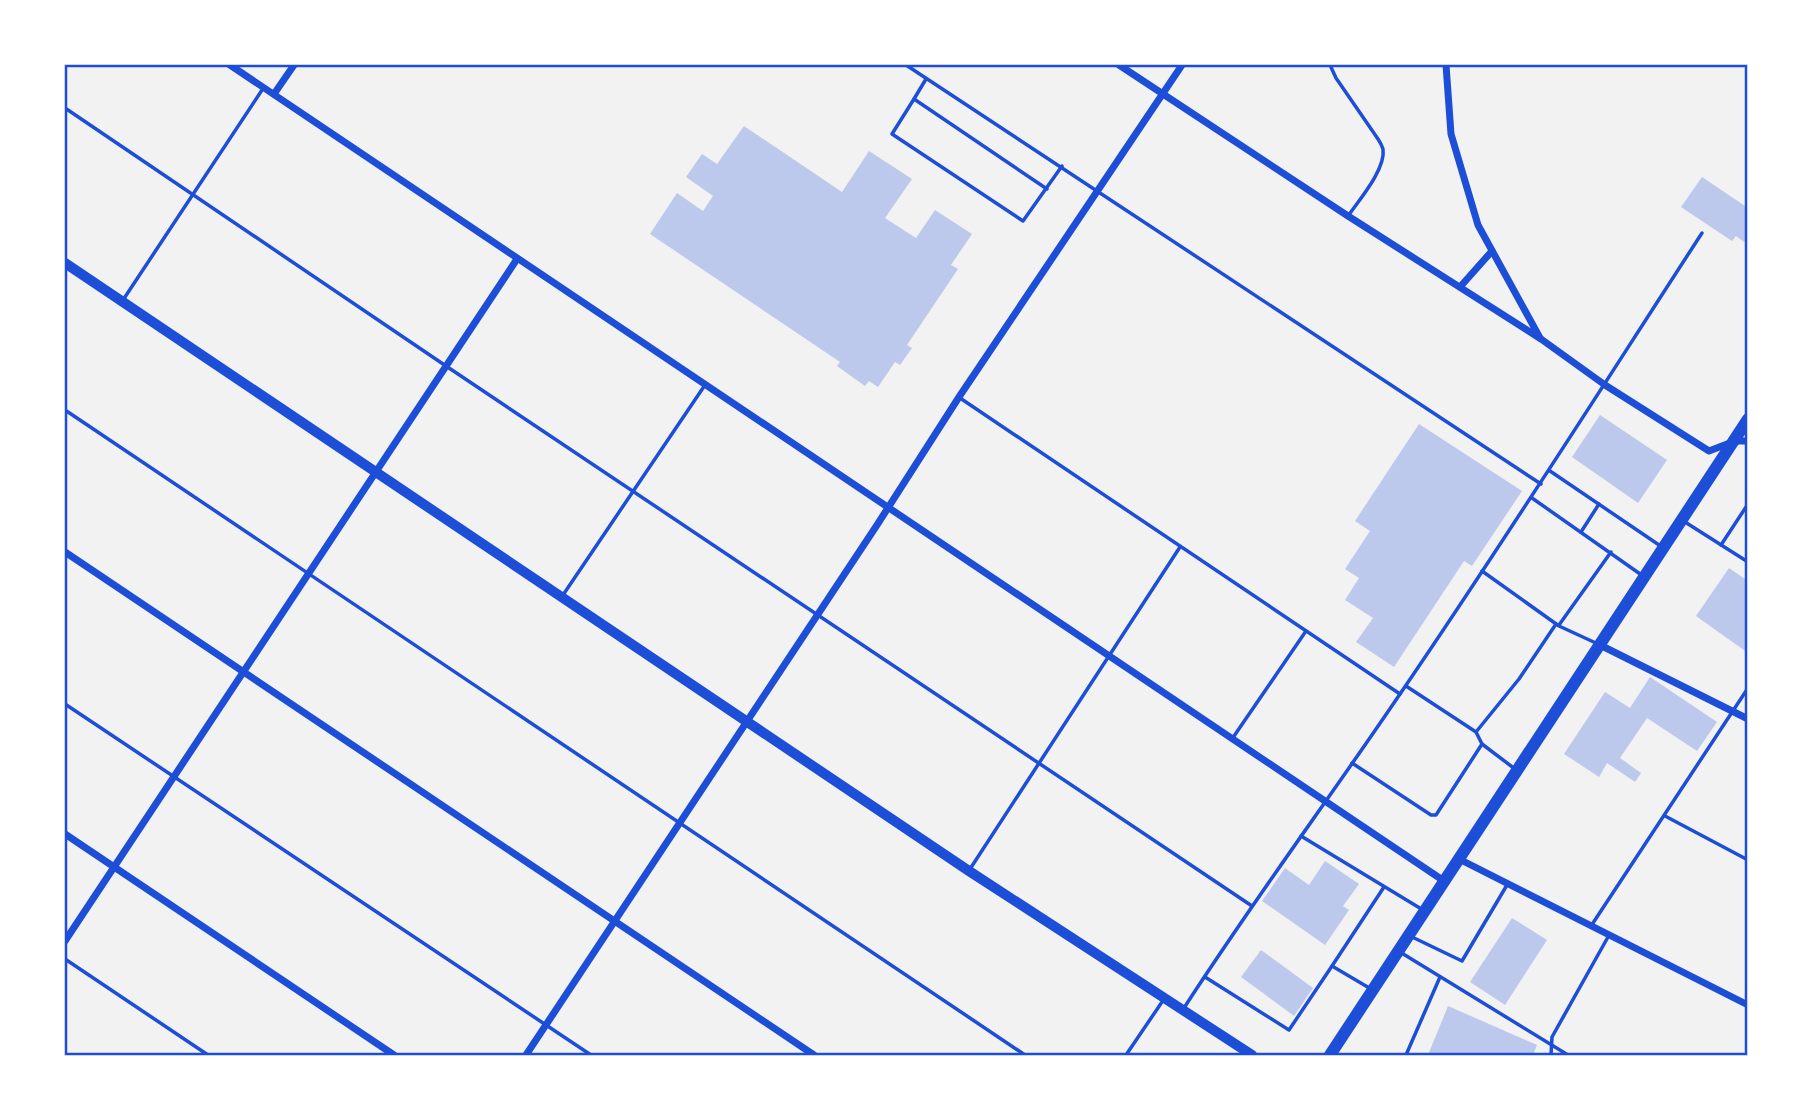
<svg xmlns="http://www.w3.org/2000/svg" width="1813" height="1120" font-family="'Source Serif 4',serif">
  <rect width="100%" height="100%" fill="#f2f2f2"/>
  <g fill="#bdc9ec">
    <path d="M744,126L842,192L869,151L912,179L885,218L916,238L935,210L972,234L951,265L958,269L907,345L912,348L900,365L895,362L878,387L869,381L865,386L837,366L840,362L650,234L677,193L703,211L713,196L686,177L702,154L717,164Z"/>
    <path d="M1702,177L1748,208V236L1744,242L1736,236L1732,241L1681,207Z"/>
    <path d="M1600,415L1667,460L1638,503L1572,457Z"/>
    <path d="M1419,424L1522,491L1472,566L1464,561L1394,667L1356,642L1373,618L1345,600L1359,578L1345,569L1370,531L1355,521Z"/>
    <path d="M1729,568L1748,581V653L1696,616Z"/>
    <path d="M1650,677L1717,722L1697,751L1647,718L1620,758L1641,773L1635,782L1607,763L1599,777L1564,754L1605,692L1630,708Z"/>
    <path d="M1325,861L1359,884L1343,906L1349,910L1325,945L1262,901L1285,868L1309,885Z"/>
    <path d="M1512,918L1547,940L1505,1005L1470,982Z"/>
    <path d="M1261,950L1313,988L1294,1016L1241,977Z"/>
    <path d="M1448,1006L1537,1045L1533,1055H1428Z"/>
  </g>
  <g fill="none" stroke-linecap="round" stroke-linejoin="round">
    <g stroke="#1d4ed8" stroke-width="3.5">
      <path d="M906,65L1541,484"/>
      <path d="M1330,65L1336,78L1378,139C1380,142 1382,146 1383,149C1386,169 1359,200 1348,216"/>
      <path d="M914,99L926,79"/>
      <path d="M65,108L446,366L1252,906"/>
      <path d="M1047,189L914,99L892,134L1023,221L1062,166"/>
      <path d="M123,300L264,87"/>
      <path d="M960,398L1400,694"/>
      <path d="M65,410L1025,1055"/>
      <path d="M1550,471L1662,547"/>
      <path d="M1532,498L1643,576"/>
      <path d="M1685,522L1748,562"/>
      <path d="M1581,532L1599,504"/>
      <path d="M1721,545L1748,504"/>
      <path d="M1482,571L1559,626L1598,644"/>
      <path d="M563,595L705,385"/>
      <path d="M1559,625L1611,552"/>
      <path d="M1406,686L1476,732L1482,744L1515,769"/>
      <path d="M65,704L591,1055"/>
      <path d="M1476,732L1519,679L1556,624"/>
      <path d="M1232,739L1306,631"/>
      <path d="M1352,763L1431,815H1436L1482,744"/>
      <path d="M1665,816L1748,860"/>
      <path d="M1301,836L1423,910"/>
      <path d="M970,869L1180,547"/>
      <path d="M1591,926L1748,688"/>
      <path d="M1410,936L1462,961L1507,885"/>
      <path d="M1400,952L1568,1055"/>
      <path d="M65,959L208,1055"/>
      <path d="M1205,977L1289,1030L1332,966"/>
      <path d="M1371,989L1332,966L1384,887"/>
      <path d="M1184,1008C1253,901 1329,799 1400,694C1504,542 1602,387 1702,233"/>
      <path d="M1126,1055L1164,999"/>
      <path d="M1406,1055L1440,977"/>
      <path d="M1551,1055L1552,1037L1608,937"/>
    </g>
    <g stroke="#1d4ed8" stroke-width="7">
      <path d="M230,65L1444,881"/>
      <path d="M1119,65L1348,216L1541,339L1605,385L1709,451L1735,441H1748"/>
      <path d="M1446,65L1451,134L1478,225L1540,338"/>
      <path d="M274,94L294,65"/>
      <path d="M1460,287L1492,251"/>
      <path d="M65,552L814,1055"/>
      <path d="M1600,645L1748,719"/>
      <path d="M65,834L394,1055"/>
      <path d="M1459,859L1748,1005"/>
      <path d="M65,941L517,259"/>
      <path d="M526,1055L877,525L959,397L1182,65"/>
    </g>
    <path stroke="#1d4ed8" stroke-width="10" d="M65,263L969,871L1252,1055"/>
    <path stroke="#1d4ed8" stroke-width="12" d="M1330,1055L1748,419"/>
  </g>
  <rect width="1813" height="1120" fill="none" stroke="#ffffff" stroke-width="133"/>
  <rect x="66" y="66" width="1680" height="988" fill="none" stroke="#1d4ed8" stroke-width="2.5"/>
</svg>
